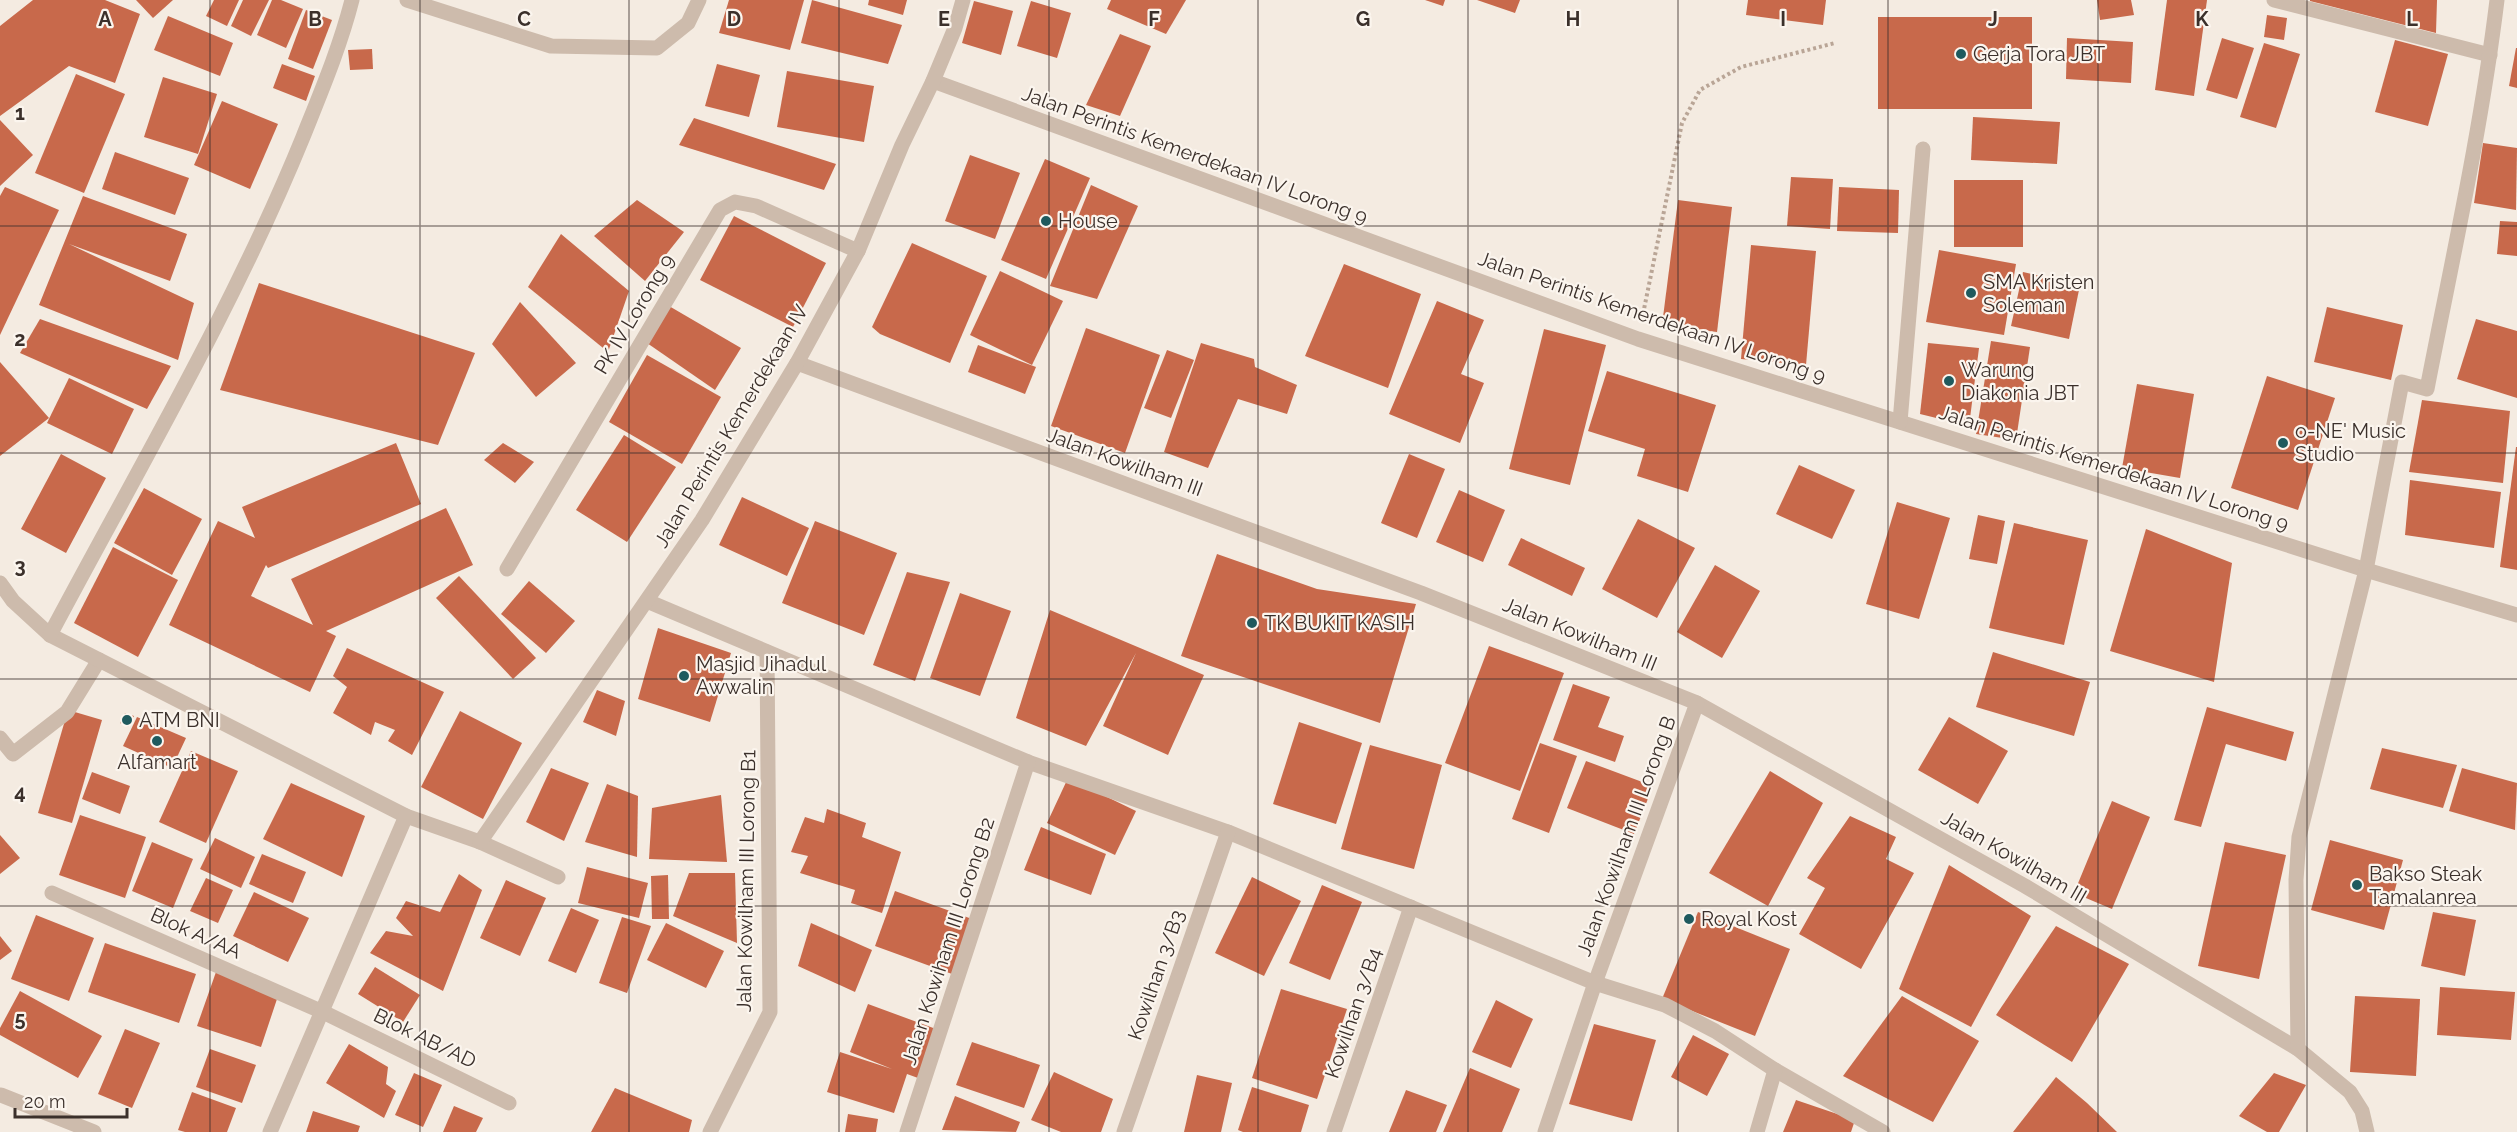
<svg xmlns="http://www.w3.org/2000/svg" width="2517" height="1132" font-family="Raleway,sans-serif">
  <rect width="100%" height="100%" fill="#f4ebe1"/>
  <g fill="#c8694b">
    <path d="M33,0H105L140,14L115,83L69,66L0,116V26Z"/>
    <path d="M136,0H173L153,18Z"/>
    <path d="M214,0H239L227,26L206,16Z"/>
    <path d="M243,0H269L251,36L231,26Z"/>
    <path d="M272,0H281L303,9L286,48L257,35Z"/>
    <path d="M729,0H804L790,50L719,33Z"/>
    <path d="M812,0L902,25L888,64L801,43Z"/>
    <path d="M869,0H907L903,15L868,5Z"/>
    <path d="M1111,0H1186L1166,34L1107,9Z"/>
    <path d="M1425,0H1445L1443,6Z"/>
    <path d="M1477,0H1520L1515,13Z"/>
    <path d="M1748,0H1826L1823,25L1746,15Z"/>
    <path d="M2097,0H2131L2134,15L2100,20Z"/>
    <path d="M2167,0H2207L2194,96L2155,90Z"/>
    <path d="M2437,0L2436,33L2310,1V0Z"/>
    <path d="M974,1L1013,11L1001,55L962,43Z"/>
    <path d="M1031,1L1071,13L1057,58L1017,46Z"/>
    <path d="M306,10L332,20L313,69L288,59Z"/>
    <path d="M2267,15L2287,18L2284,40L2264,37Z"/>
    <path d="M168,16L233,43L220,76L154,50Z"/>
    <rect x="1878" y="17" width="154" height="92"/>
    <path d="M1120,34L1151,46L1120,116L1086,105Z"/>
    <path d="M2067,38L2133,42L2131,83L2066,79Z"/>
    <path d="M2222,38L2254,48L2237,99L2206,90Z"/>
    <path d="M2395,40L2448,54L2428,126L2375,112Z"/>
    <path d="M2264,43L2300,54L2276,128L2240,117Z"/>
    <path d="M2516,48H2517V88L2509,86Z"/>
    <path d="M372,49L373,69L350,70L348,50Z"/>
    <path d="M282,64L315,76L306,101L273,88Z"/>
    <path d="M717,64L760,75L749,117L705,106Z"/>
    <path d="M787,71L874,86L864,142L777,127Z"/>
    <path d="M76,74L125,94L84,193L35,173Z"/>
    <path d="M163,77L217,94L198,154L144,137Z"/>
    <path d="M222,101L278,124L250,189L194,165Z"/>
    <path d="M1973,117L2060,122L2057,164L1971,160Z"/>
    <path d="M694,118L836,164L824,190L679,145Z"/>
    <path d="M0,120L33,155L0,186Z"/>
    <path d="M2483,143L2517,148L2516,210L2474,203Z"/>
    <path d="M115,152L189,178L175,215L102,189Z"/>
    <path d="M970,155L1020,173L995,239L945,221Z"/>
    <path d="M1045,159L1090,178L1046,279L1001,260Z"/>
    <path d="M1791,177L1833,179L1830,229L1787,226Z"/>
    <rect x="1954" y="180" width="69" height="67"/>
    <path d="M1091,185L1138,206L1097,299L1050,286Z"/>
    <path d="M5,187L59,210L0,335V196Z"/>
    <path d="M1839,187L1899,190L1898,233L1837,231Z"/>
    <path d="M83,196L187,234L170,281L69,244L194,303L178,360L39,305Z"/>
    <path d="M637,200L684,232L645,281L594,236Z"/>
    <path d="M1678,200L1732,207L1717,332L1662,325Z"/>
    <path d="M734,216L826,263L793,327L700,280Z"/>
    <path d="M2500,221L2517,222V256L2497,254Z"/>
    <path d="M561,234L629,291L608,352L528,287Z"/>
    <path d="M912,243L987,276L950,363L880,334L872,327Z"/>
    <path d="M1751,245L1816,251L1806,365L1741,359Z"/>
    <path d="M1939,250L2016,264L2004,335L1926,322Z"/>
    <path d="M1344,264L1421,294L1388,388L1305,356Z"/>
    <path d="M1000,271L1063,301L1032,365L970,335Z"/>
    <path d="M2023,272L2080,285L2069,339L2011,326Z"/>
    <path d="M259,283L475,353L438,445L220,390Z"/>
    <path d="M1437,301L1484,320L1461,374L1484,383L1460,443L1389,414Z"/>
    <path d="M520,302L576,363L536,397L492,344Z"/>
    <path d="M669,306L741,348L715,390L647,343Z"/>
    <path d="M2327,307L2403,325L2391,380L2314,362Z"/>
    <path d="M40,319L171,366L147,409L20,353Z"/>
    <path d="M2476,319L2517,331V398L2457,379Z"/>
    <path d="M1086,328L1160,355L1125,453L1051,426Z"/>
    <path d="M1544,329L1606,345L1570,485L1509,469Z"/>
    <path d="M1991,341L2030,347L2016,440L1976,434Z"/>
    <path d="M1201,343L1254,359L1255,367L1297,385L1287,414L1238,399L1208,468L1164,452Z"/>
    <path d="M1928,343L1979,348L1969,426L1920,414Z"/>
    <path d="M978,345L1036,367L1025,394L968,372Z"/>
    <path d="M1167,350L1194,360L1171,418L1144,408Z"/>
    <path d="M647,355L721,397L682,464L609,422Z"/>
    <path d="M0,362L49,418L0,456Z"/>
    <path d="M1607,371L1716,405L1688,492L1637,476L1645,449L1588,431Z"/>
    <path d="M2267,376L2335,398L2298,510L2231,488Z"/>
    <path d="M69,378L134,409L112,454L47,423Z"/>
    <path d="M2137,384L2194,394L2180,478L2122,468Z"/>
    <path d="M2422,400L2510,411L2503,483L2409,472Z"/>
    <path d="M624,435L676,467L627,542L576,510Z"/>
    <path d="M396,443L421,504L268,568L266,565L251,596L313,625L291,579L446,508L473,565L326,631L336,636L310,692L169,625L218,521L255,538L242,507Z"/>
    <path d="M503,443L534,462L515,483L484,460Z"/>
    <path d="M2516,447H2517V570L2500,567Z"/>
    <path d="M61,454L106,478L66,553L21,529Z"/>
    <path d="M1409,454L1445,469L1417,538L1381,523Z"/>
    <path d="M1799,465L1855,490L1832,539L1776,514Z"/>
    <path d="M2410,480L2501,492L2494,548L2405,535Z"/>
    <path d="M144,488L202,519L172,575L114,543Z"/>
    <path d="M1459,490L1505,510L1483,562L1436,542Z"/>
    <path d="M742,497L809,528L787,576L719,545Z"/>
    <path d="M1897,502L1950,518L1919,619L1866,604Z"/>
    <path d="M1978,515L2005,521L1997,564L1969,559Z"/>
    <path d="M1638,519L1695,548L1657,618L1602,589Z"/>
    <path d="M815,521L897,553L864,635L782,603Z"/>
    <path d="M2014,523L2088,540L2064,645L1989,628Z"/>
    <path d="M2146,529L2232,563L2214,682L2110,651Z"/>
    <path d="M1521,538L1585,568L1572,596L1508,565Z"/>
    <path d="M113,547L178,580L138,657L74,623Z"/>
    <path d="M1217,554L1317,589L1416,604L1380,723L1181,656Z"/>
    <path d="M1715,565L1760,591L1722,658L1677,632Z"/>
    <path d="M907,572L950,582L915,681L873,665Z"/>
    <path d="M459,576L536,658L513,679L436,598Z"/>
    <path d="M529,581L575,621L546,653L501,614Z"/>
    <path d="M960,593L1011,611L980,696L930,678Z"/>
    <path d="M1050,610L1204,675L1168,755L1103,726L1136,653L1086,746L1016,718Z"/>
    <path d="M658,628L731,653L710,722L638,699Z"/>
    <path d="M1489,646L1564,673L1520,791L1445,763Z"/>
    <path d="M347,648L444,692L412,755L388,741L395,730L375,722L371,735L333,713L347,687L333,676Z"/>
    <path d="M1993,652L2090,682L2074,736L1976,707Z"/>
    <path d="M1573,684L1610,697L1598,727L1624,736L1615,762L1553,740Z"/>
    <path d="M597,690L625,701L616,736L583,722Z"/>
    <path d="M2207,707L2294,732L2286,761L2226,744L2201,827L2174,820Z"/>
    <path d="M68,710L102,720L72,823L38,813Z"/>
    <path d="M460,711L522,743L483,819L421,787Z"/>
    <path d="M125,713L134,716L128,727L120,723Z"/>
    <path d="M137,717L186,738L172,768L123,746Z"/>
    <path d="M1949,717L2008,751L1978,804L1918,770Z"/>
    <path d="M1299,722L1362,743L1336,824L1273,804Z"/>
    <path d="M1540,743L1577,756L1549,833L1512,819Z"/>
    <path d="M1370,745L1442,765L1414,869L1341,849Z"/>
    <path d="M2382,748L2457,765L2443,808L2370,789Z"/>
    <path d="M191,751L238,771L206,843L159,822Z"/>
    <path d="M1586,761L1653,786L1634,834L1567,808Z"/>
    <path d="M551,768L589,783L564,841L526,822Z"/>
    <path d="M2462,768L2517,783L2515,830L2449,811Z"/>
    <path d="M1770,771L1823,803L1768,906L1709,873Z"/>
    <path d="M92,772L130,786L120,814L82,799Z"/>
    <path d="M1068,778L1136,811L1115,855L1047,823Z"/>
    <path d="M291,783L365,816L342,877L263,839Z"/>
    <path d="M607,784L638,796L637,857L585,842Z"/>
    <path d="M721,795L727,862L649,859L652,808Z"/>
    <path d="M2112,801L2150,817L2112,909L2074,893Z"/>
    <path d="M827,809L866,823L862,837L901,852L882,913L851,903L855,890L800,873L808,856L791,852L805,817L824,823Z"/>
    <path d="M80,815L146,837L125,898L59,875Z"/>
    <path d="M1850,816L1896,837L1886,859L1914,873L1861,969L1799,934L1825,888L1807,878Z"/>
    <path d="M1041,827L1106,854L1091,895L1024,870Z"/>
    <path d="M0,835L20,858L0,874Z"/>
    <path d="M215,838L255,857L241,888L200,869Z"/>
    <path d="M2330,840L2403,860L2384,930L2311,910Z"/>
    <path d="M152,842L193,859L173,908L132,891Z"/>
    <path d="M2225,842L2286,855L2259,979L2198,966Z"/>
    <path d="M262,854L306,872L293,903L249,884Z"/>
    <path d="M1949,865L2031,916L1971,1027L1899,989Z"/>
    <path d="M587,867L648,883L639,918L578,903Z"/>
    <path d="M689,873H735L737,943L673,916Z"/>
    <path d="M459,874L482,890L443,991L370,953L386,931L413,936L396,918L406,901L440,912Z"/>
    <path d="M668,875L669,919H652L651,876Z"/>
    <path d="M1252,877L1301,901L1264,976L1215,953Z"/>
    <path d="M206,878L233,890L218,923L190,911Z"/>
    <path d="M506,880L546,898L520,956L480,938Z"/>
    <path d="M1322,885L1362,902L1330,980L1289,963Z"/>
    <path d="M895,891L972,919L952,974L875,946Z"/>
    <path d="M254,892L309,918L288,962L233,936Z"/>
    <path d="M571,908L599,920L576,973L548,961Z"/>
    <path d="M1698,912L1790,949L1755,1036L1662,999Z"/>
    <path d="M2433,912L2476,920L2465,976L2421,966Z"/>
    <path d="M36,915L94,938L69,1001L11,979Z"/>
    <path d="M622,917L651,926L627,993L599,983Z"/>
    <path d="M666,923L724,951L706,988L647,960Z"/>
    <path d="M811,923L872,950L855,992L798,966Z"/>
    <path d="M2056,926L2129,964L2072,1062L1996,1015Z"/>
    <path d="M0,936L12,951L0,960Z"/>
    <path d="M105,943L196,974L179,1023L88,992Z"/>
    <path d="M375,967L420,995L403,1022L358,994Z"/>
    <path d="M216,972L279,993L261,1047L197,1026Z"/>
    <path d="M2440,987L2515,992L2511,1040L2437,1035Z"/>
    <path d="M1281,989L1347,1009L1317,1099L1252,1078Z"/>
    <path d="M20,991L102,1036L78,1078L0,1035V1028Z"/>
    <path d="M1902,996L1979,1041L1933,1122L1843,1076Z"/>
    <path d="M2355,996L2420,999L2416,1076L2350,1072Z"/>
    <path d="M1496,1000L1533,1019L1511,1068L1472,1052Z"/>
    <path d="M868,1004L936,1029L918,1078L907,1074L894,1113L827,1092L840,1052L892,1069L850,1052Z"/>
    <path d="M1594,1024L1656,1040L1632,1121L1569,1104Z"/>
    <path d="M125,1029L160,1043L132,1108L98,1094Z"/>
    <path d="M1693,1035L1729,1054L1707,1096L1671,1077Z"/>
    <path d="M972,1042L1040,1065L1024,1108L956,1085Z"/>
    <path d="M349,1044L388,1067L386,1084L396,1091L384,1118L326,1083Z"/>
    <path d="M210,1049L256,1065L242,1103L196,1087Z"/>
    <path d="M1470,1068L1520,1089L1502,1132H1443Z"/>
    <path d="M1054,1072L1113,1099L1101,1132H1061L1031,1120Z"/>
    <path d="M414,1073L442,1085L423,1127L395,1115Z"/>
    <path d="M2274,1073L2306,1085L2279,1132H2267L2239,1116Z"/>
    <path d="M1197,1075L1232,1083L1221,1132H1184Z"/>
    <path d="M2056,1077L2087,1103L2117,1132H2013Z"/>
    <path d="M1252,1087L1309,1105L1301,1132H1243L1238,1130Z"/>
    <path d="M615,1088L692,1120L689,1132H591Z"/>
    <path d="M1406,1090L1447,1105L1436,1132H1389Z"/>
    <path d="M192,1092L236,1108L227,1132H185L178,1130Z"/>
    <path d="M955,1096L1020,1122L1016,1132L942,1130Z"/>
    <path d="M1796,1100L1855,1120L1851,1132H1783Z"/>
    <path d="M454,1106L483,1118L476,1132H443Z"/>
    <path d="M313,1111L360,1126L358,1132H306Z"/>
    <path d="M848,1114L878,1119L876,1132H845Z"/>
  </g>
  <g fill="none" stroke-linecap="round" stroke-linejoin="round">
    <path stroke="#b9a596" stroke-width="4" stroke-dasharray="3 3" stroke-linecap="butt" d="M1643,314L1682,123L1700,90L1741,67L1835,43"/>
    <path stroke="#cdbbac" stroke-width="15" d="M0,738L13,754L67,712L99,660"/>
    <g stroke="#cdbbac" stroke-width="15">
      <path d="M407,0L551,46L657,48L688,23L699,0"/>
      <path d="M2274,0L2490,55"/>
      <path d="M933,81L1638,339L2366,570L2517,615"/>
      <path d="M797,363L1421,593L1697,703L2025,886L2298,1049L2350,1092L2362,1111L2367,1132"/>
      <path d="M1900,422L1923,149"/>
      <path d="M507,569L720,210L735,202L756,206L858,251"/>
      <path d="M0,583L13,601L50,635L406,816L480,842L558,877"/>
      <path d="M647,601L1028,762L1228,832L1595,983L1665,1005L1715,1031L1775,1070L1883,1132"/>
      <path d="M50,635C137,471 233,309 303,137C321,92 340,47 352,0"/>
      <path d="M480,842L702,520L797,363L858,251L902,145L933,81L955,28L963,0"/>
      <path d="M52,893L323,1012L509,1103"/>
      <path d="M2298,1049L2296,880L2299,837L2366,570L2402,382L2427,389C2452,260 2481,131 2497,0"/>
      <path d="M1,1095L94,1132"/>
      <path d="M270,1132L406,816"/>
      <path d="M710,1132L770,1012L767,652"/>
      <path d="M907,1132L1028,762"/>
      <path d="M1124,1132L1228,832"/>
      <path d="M1334,1132L1411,907"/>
      <path d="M1545,1132L1595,983L1697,703"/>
      <path d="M1757,1132L1775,1070"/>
    </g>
  </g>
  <path fill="none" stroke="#3b302b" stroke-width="1.5" stroke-opacity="0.55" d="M210,0V1132M420,0V1132M629,0V1132M839,0V1132M1049,0V1132M1258,0V1132M1468,0V1132M1678,0V1132M1888,0V1132M2098,0V1132M2307,0V1132M0,226H2517M0,453H2517M0,679H2517M0,906H2517"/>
  <g fill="#1f5a5e" stroke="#fbf5ee" stroke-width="2">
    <circle cx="1961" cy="54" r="6"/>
    <circle cx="1046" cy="221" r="6"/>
    <circle cx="1971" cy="293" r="6"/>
    <circle cx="1949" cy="381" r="6"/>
    <circle cx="2283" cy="443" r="6"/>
    <circle cx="1252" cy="623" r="6"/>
    <circle cx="684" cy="676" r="6"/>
    <circle cx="127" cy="720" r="6"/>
    <circle cx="157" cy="741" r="6"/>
    <circle cx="2357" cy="885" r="6"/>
    <circle cx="1689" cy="919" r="6"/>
  </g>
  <g text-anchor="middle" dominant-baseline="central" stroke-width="4.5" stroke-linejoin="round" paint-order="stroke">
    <g font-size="20" fill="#3b302b" stroke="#fbf5ee" text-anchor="start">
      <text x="1973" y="54">Gerja Tora JBT</text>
      <text x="1058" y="221">House</text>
      <text x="1983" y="282">SMA Kristen<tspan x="1983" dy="23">Soleman</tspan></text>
      <text x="1961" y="370">Warung<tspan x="1961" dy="23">Diakonia JBT</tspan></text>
      <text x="2295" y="431">o-NE' Music<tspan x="2295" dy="23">Studio</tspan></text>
      <text x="1264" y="623">TK BUKIT KASIH</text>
      <text x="696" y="664">Masjid Jihadul<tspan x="696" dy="23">Awwalin</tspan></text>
      <text x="139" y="720">ATM BNI</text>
      <text x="157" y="762" text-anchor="middle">Alfamart</text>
      <text x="2369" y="874">Bakso Steak<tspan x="2369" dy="23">Tamalanrea</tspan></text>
      <text x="1701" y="919">Royal Kost</text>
    </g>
    <g font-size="20" fill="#3b302b" stroke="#fbf5ee">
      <text transform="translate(1195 155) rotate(20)">Jalan Perintis Kemerdekaan IV Lorong 9</text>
      <text transform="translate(634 314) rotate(-59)">PK IV Lorong 9</text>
      <text transform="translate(1652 317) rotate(19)">Jalan Perintis Kemerdekaan IV Lorong 9</text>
      <text transform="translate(731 426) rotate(-59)">Jalan Perintis Kemerdekaan IV</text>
      <text transform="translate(1125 462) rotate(20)">Jalan Kowilham III</text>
      <text transform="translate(2114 468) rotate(18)">Jalan Perintis Kemerdekaan IV Lorong 9</text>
      <text transform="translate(1580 634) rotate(22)">Jalan Kowilham III</text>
      <text transform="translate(1626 836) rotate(-70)">Jalan Kowilham III Lorong B</text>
      <text transform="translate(2014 857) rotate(30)">Jalan Kowilham III</text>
      <text transform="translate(746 881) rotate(-89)">Jalan Kowilham III Lorong B1</text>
      <text transform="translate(196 933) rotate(24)">Blok A/AA</text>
      <text transform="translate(948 941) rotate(-72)">Jalan Kowiham III Lorong B2</text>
      <text transform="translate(1156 975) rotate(-71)">Kowilhan 3/B3</text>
      <text transform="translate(1353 1013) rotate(-71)">Kowilhan 3/B4</text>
      <text transform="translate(425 1038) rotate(26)">Blok AB/AD</text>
    </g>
  </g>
  <g font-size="20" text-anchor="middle" font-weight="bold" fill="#3b302b" stroke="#fbf5ee" stroke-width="4.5" stroke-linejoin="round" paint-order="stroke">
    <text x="105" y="26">A</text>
    <text x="315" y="26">B</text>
    <text x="524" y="26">C</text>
    <text x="734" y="26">D</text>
    <text x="944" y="26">E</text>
    <text x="1154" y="26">F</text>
    <text x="1363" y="26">G</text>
    <text x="1573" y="26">H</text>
    <text x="1783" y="26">I</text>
    <text x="1993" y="26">J</text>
    <text x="2202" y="26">K</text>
    <text x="2412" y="26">L</text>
    <text x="20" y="120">1</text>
    <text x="20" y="346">2</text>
    <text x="20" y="573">3</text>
    <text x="20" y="799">4</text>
    <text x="20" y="1026">5</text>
  </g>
  <path d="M15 1108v9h112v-9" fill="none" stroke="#3b302b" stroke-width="3"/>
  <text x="24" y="1108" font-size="18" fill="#3b302b" stroke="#fbf5ee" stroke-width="4.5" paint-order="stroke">20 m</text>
</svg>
